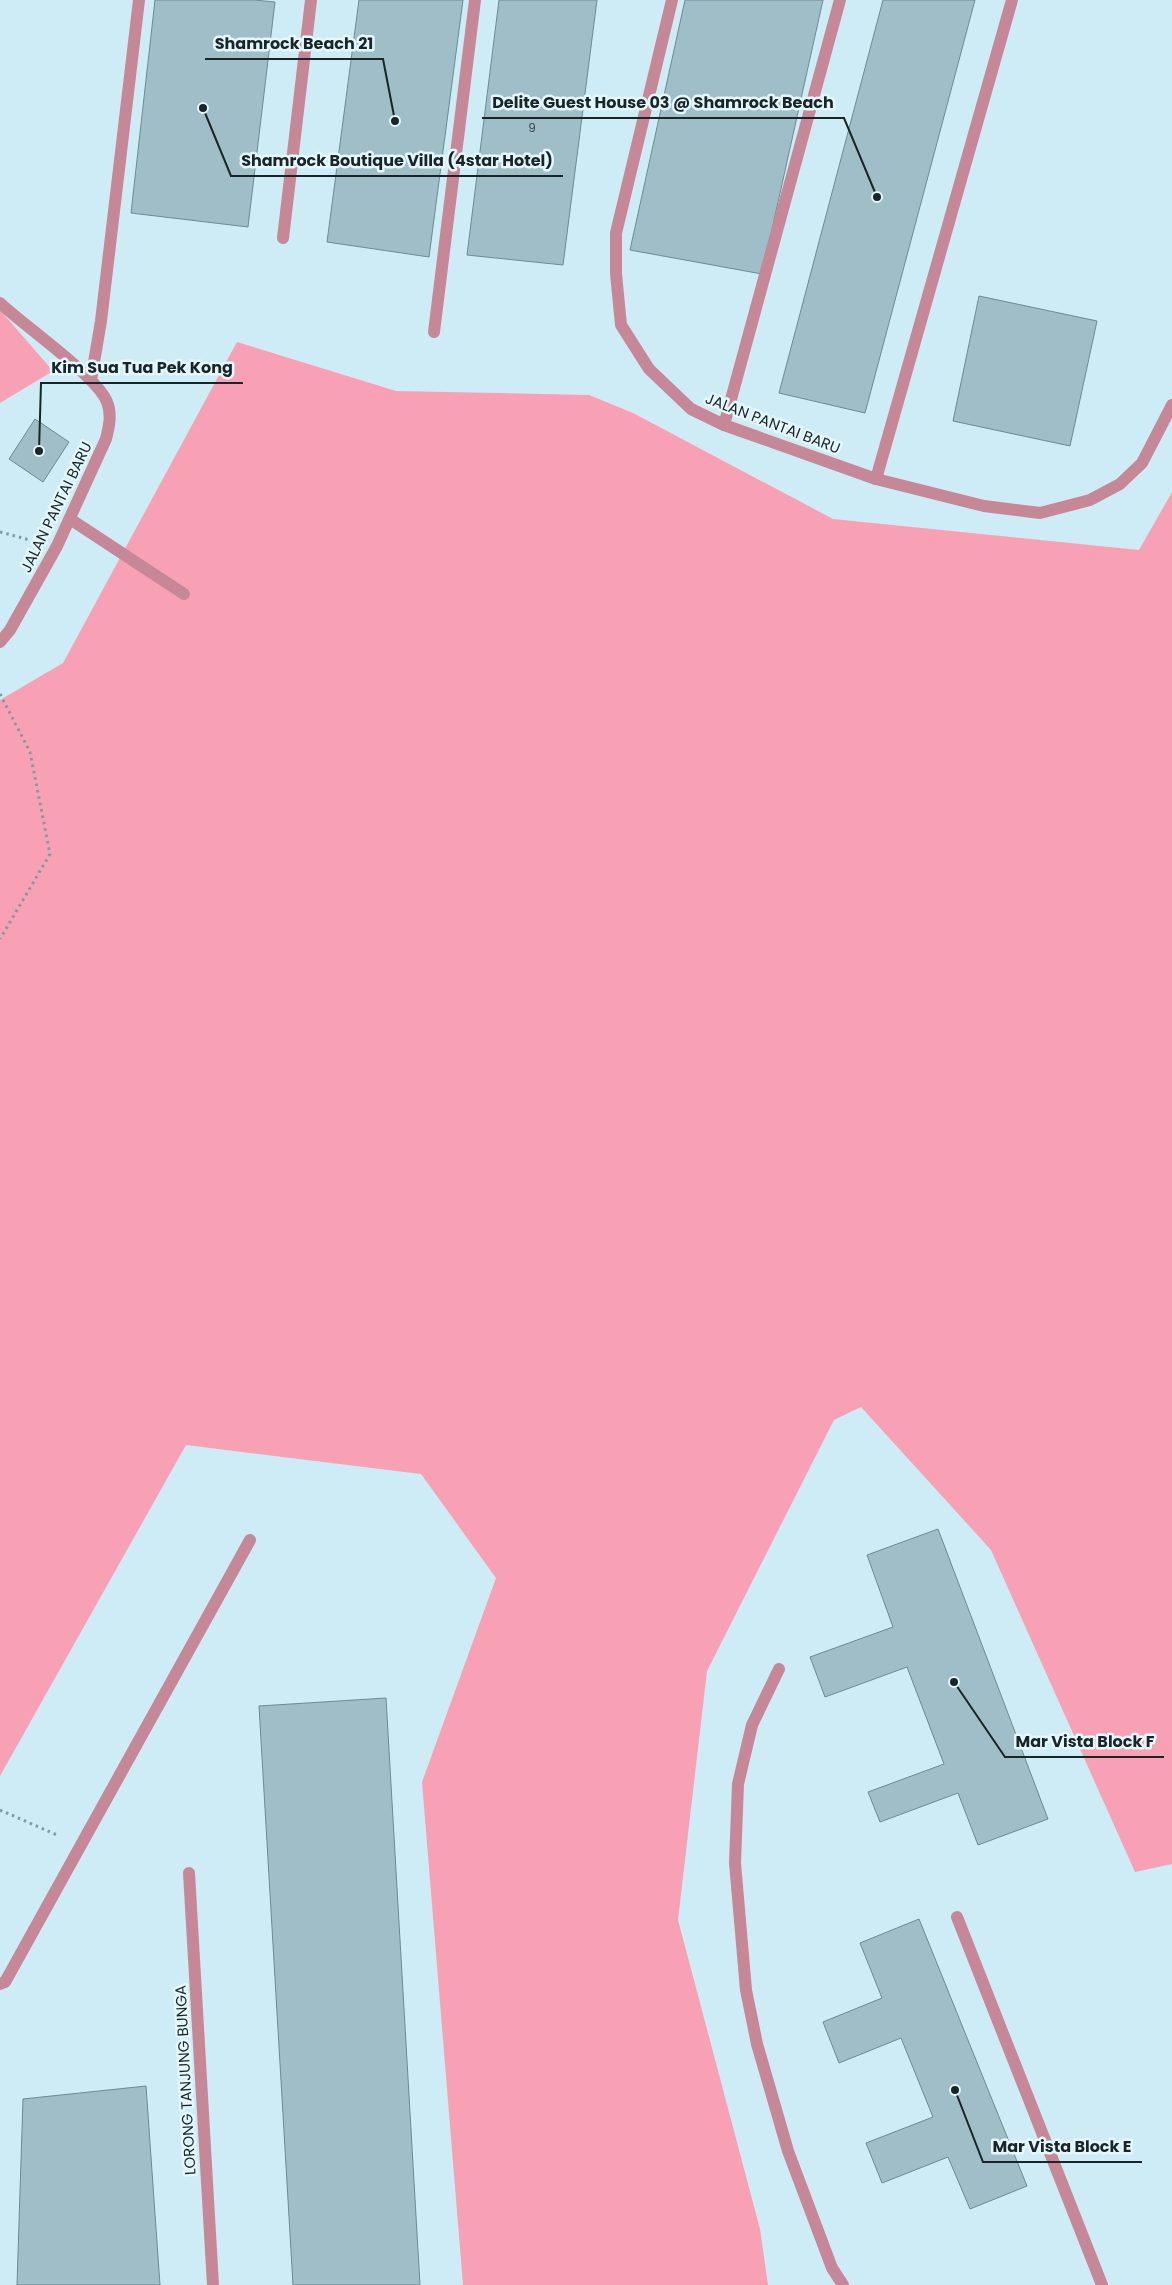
<svg xmlns="http://www.w3.org/2000/svg" width="1172" height="2285" font-family="Poppins,sans-serif">
  <rect width="100%" height="100%" fill="#cdecf5"/>
  <g fill="#f8a1b5">
    <path d="M0,310L53,371L0,403Z"/>
    <path d="M237,342L396,391L589,395L633,413L833,519L1139,550L1172,492V1864L1135,1872L991,1550L861,1407L834,1420L707,1671L678,1920L760,2229L768,2285H463L422,1782L496,1578L421,1474L186,1445L0,1776V700L63,663Z"/>
  </g>
  <g fill="#a0bec7" stroke="#6c8a92">
    <path d="M155,0H254L275,2L248,227L131,213Z"/>
    <path d="M359,0H463L429,257L327,242Z"/>
    <path d="M499,0H597L563,265L467,255Z"/>
    <path d="M685,0H823L762,274L630,250Z"/>
    <path d="M883,0H975L865,413L779,393Z"/>
    <path d="M979,296L1097,321L1070,446L953,421Z"/>
    <path d="M35,419L69,442L43,482L9,459Z"/>
    <path d="M938,1529L1048,1819L978,1845L958,1793L880,1822L868,1792L944,1764L907,1667L825,1697L810,1657L893,1627L867,1555Z"/>
    <path d="M386,1698L420,2285H293L259,1706Z"/>
    <path d="M919,1919L1027,2186L970,2209L948,2157L882,2183L866,2143L933,2117L901,2038L839,2063L823,2022L882,1998L860,1943Z"/>
    <path d="M146,2086L160,2285H17L23,2099Z"/>
  </g>
  <g fill="none" stroke-linecap="round" stroke-linejoin="round">
    <g stroke="#8299a0" stroke-width="3" stroke-dasharray="2.5 4" stroke-linecap="butt">
      <path d="M0,532L30,540"/>
      <path d="M0,694L30,752L50,854L0,939"/>
      <path d="M0,1810L57,1835"/>
    </g>
    <g stroke="#c68896" stroke-width="12">
      <path d="M672,0L616,233V274L621,325L649,369L691,409L724,425L876,479L984,506L1040,513L1090,500L1120,484L1142,463L1172,405"/>
      <path d="M283,238L311,0"/>
      <path d="M0,303C23,325 98,377 107,402C112,414 109,427 106,439L57,546L10,630L0,642"/>
      <path d="M434,332L475,0"/>
      <path d="M91,380L101,321L139,0"/>
      <path d="M724,425L840,0"/>
      <path d="M876,479L1012,0"/>
      <path d="M70,519L184,594"/>
      <path d="M779,1669L752,1725L738,1784L735,1863L746,1990L757,2044L788,2151L832,2268L843,2285"/>
      <path d="M189,1873L213,2285"/>
      <path d="M957,1917L1102,2285"/>
      <path d="M0,1984L5,1982L250,1540"/>
    </g>
  </g>
  <g text-anchor="middle" dominant-baseline="central" stroke-width="5" stroke-linejoin="round" paint-order="stroke">
    <g font-size="12" fill="#3b4b50">
      <text x="532" y="127">9</text>
    </g>
    <g font-size="15" fill="#192528" stroke="#e4f7fc">
      <text transform="translate(773 423) rotate(21)">JALAN PANTAI BARU</text>
      <text transform="translate(56 507) rotate(-64)">JALAN PANTAI BARU</text>
      <text transform="translate(185 2080) rotate(-93)">LORONG TANJUNG BUNGA</text>
    </g>
  </g>
  <path fill="none" stroke="#192528" stroke-width="2" d="M395 121L383 59H205M877 197L844 118H482M203 108L231 176H563M39 451L41 383H243M954 1682L1005 1757H1164M955 2090L983 2162H1142"/>
  <g fill="#192528" stroke="#e4f7fc" stroke-width="2">
    <circle cx="395" cy="121" r="5"/>
    <circle cx="877" cy="197" r="5"/>
    <circle cx="203" cy="108" r="5"/>
    <circle cx="39" cy="451" r="5"/>
    <circle cx="954" cy="1682" r="5"/>
    <circle cx="955" cy="2090" r="5"/>
  </g>
  <g font-size="16" text-anchor="middle" font-weight="bold" fill="#192528" stroke="#e4f7fc" stroke-width="5" stroke-linejoin="round" paint-order="stroke">
    <text x="294" y="49">Shamrock Beach 21</text>
    <text x="663" y="108">Delite Guest House 03 @ Shamrock Beach</text>
    <text x="397" y="166">Shamrock Boutique Villa (4star Hotel)</text>
    <text x="142" y="373">Kim Sua Tua Pek Kong</text>
    <text x="1085" y="1747">Mar Vista Block F</text>
    <text x="1062" y="2152">Mar Vista Block E</text>
  </g>
</svg>
